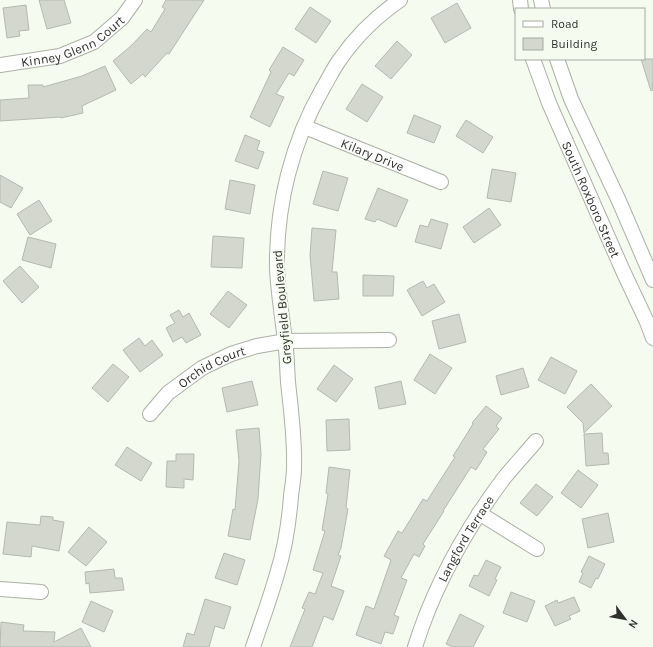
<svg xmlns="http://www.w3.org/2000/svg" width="653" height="647" font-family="Karla,sans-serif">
  <rect width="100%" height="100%" fill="#f6fbf0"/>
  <g fill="#d3d7cd" stroke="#b5b9af">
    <path d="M39,0H64L71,23L47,29Z"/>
    <path d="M166,0H204L169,54L167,53L145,77L143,74L131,84L113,61L132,45L147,29L151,32L165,9L162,7Z"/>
    <path d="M457,3L471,28L445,43L431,18Z"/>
    <path d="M26,5L29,30L19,31L20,36L7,38L3,8Z"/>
    <path d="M310,7L331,21L316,43L295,29Z"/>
    <path d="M397,41L412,55L391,79L375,66Z"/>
    <path d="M283,47L304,60L294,76L289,73L276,94L284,97L270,127L250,117L271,72L269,70Z"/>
    <path d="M641,59H653V90L651,91Z"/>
    <path d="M105,66L116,90L82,106L83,113L61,118V117L0,121V100L29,98L28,85H43V87L82,76Z"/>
    <path d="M362,84L383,97L367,122L346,109Z"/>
    <path d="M414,115L441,126L434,143L407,133Z"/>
    <path d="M466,120L493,137L483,153L456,136Z"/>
    <path d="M245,135L260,141L257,150L264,152L258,169L235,161Z"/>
    <path d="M492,169L516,173L511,202L487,198Z"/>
    <path d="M323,171L348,178L338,211L313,204Z"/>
    <path d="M0,175L23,188L11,208L0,202Z"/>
    <path d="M230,180L255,185L250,214L225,209Z"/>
    <path d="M378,188L408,200L396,227L377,219L375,222L365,219Z"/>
    <path d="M39,200L52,221L30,235L17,214Z"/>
    <path d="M489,208L501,225L474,243L463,227Z"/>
    <path d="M431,219L448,224L441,249L415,242L420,225L428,227Z"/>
    <path d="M312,228L336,230L332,272H337L339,299L314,301L310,255Z"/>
    <path d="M213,236L244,238L242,268L211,267Z"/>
    <path d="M28,237L56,244L51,268L22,260Z"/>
    <path d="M20,266L39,287L22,303L3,281Z"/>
    <path d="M363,275L394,276L393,296H363Z"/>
    <path d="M423,281L427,288L434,284L445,302L422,316L407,290Z"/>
    <path d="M228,291L247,305L229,328L210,314Z"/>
    <path d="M179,310L183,317L189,313L201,335L186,343L182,337L173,342L166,328L175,323L170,315Z"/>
    <path d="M459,314L466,342L439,349L432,321Z"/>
    <path d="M139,338L145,346L152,340L163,355L140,372L123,350Z"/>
    <path d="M430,354L452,368L435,394L414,380Z"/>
    <path d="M551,357L577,371L565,394L538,380Z"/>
    <path d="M113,364L129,377L108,402L92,388Z"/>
    <path d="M334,365L353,379L336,402L317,389Z"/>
    <path d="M523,368L529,387L501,395L496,376Z"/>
    <path d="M252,381L258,405L227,412L222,388Z"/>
    <path d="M401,381L406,404L379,409L375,387Z"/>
    <path d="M591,384L612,406L584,433L583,423L567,407Z"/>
    <path d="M486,406L502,418L496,426L499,429L483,449L487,452L476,470L471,467L443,511H444L423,544L425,546L419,557L414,554L401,578L407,580L394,615L399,617L393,634L385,632L381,644L356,635L366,606L374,609L391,560L384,556L398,531L402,533L423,499L427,501L455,457L453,456L473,424L472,423Z"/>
    <path d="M349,419L350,450L327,451L326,420Z"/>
    <path d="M259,428L261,454L258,499L250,540L228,536L233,509L235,510L239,461L236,430Z"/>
    <path d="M602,433L603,453H608L609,464L586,466L584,434Z"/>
    <path d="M127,447L152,463L141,481L115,465Z"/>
    <path d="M176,454H194L193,480L184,479V488L166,487L167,461H176Z"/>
    <path d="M329,467L350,470L346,508L348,509L341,548L338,555L341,556L331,586L344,591L333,620L324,616L312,647H290L305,609L302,608L309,592L315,594L323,573L313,570L325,531L322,530L328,494L326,493Z"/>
    <path d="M578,470L598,485L581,508L561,493Z"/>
    <path d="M536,484L553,497L537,516L520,503Z"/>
    <path d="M608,513L614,542L588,548L582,519Z"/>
    <path d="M41,516L53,517V520L64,522L59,551L32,546L31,557L3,554L7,522L40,525Z"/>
    <path d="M89,527L107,542L86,566L68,552Z"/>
    <path d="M224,553L245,560L237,585L215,578Z"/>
    <path d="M589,556L605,564L598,579L596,578L591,588L579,582L583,573L581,572Z"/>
    <path d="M486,560L501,567L495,579L497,580L489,596L469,586L474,575L478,576Z"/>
    <path d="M114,569L115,578H122L124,590L90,593L89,583L86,584L85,572Z"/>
    <path d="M511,592L535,601L527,622L503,613Z"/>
    <path d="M574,597L580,611L569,616L571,619L555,626L545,606L557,600L558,603Z"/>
    <path d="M205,599L231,607L224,629L215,626L209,647H183L187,633L194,635Z"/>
    <path d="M91,601L113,611L104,632L82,622Z"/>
    <path d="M460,614L484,626L473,647H453L446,644Z"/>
    <path d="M1,622L24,625L23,631L55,632L54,642L81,628L91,647H0Z"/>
  </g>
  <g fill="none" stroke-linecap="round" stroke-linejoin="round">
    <g stroke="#acb0a6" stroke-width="16">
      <g id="minor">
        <path d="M520,0L521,9"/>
        <path d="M541,0L543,9"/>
        <path id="s1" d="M533,59L549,103L623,271L647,322L653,338"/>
        <path d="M557,59L571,99L619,201L653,280"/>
        <path id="s2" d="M0,65L60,56L94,42L122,18L135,0"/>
        <path id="s3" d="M305,127L441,182"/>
        <path id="s4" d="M150,414L168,393L202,368L231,354L257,346L286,341L389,340"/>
        <path d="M479,513L537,549"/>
        <path d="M0,589L41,592"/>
        <path d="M253,647C261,623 270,599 277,574C285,549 289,522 291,496C292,487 294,477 294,468C295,439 291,411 288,382C287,368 287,354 285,340C282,316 278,292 277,268C276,205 292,142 323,88C329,78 334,67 341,58C357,35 377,16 400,0"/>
        <path id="s5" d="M415,647C434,586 466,529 504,478C514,466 525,454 536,441"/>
      </g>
    </g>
    <use href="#minor" stroke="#fff" stroke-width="14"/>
  </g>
  <g text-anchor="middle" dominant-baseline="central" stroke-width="4" stroke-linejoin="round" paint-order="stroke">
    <g font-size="13" fill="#30312d" stroke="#f6fbf0">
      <text stroke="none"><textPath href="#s2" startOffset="78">Kinney Glenn Court</textPath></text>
      <text stroke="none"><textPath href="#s3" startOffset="73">Kilary Drive</textPath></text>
      <text stroke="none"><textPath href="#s1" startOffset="152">South Roxboro Street</textPath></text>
      <text transform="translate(282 307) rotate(-95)">Greyfield Boulevard</text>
      <text stroke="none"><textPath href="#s4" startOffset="79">Orchid Court</textPath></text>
      <text stroke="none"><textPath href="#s5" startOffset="120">Langford Terrace</textPath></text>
    </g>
  </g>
  <rect x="515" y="8" width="130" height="52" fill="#f6fbf0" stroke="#a7aaa2"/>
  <rect x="523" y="21" width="20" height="6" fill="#ffffff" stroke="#a7aaa2"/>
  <text x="551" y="28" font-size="12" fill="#30312d">Road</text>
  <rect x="523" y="38" width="20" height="12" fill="#d3d7cd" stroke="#a7aaa2"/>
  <text x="551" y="48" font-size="12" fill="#30312d">Building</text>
  <g transform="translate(625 619) rotate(122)" stroke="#f6fbf0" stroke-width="3" paint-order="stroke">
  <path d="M0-3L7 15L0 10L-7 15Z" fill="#30312d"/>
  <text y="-6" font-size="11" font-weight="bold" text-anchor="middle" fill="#30312d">N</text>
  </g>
</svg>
